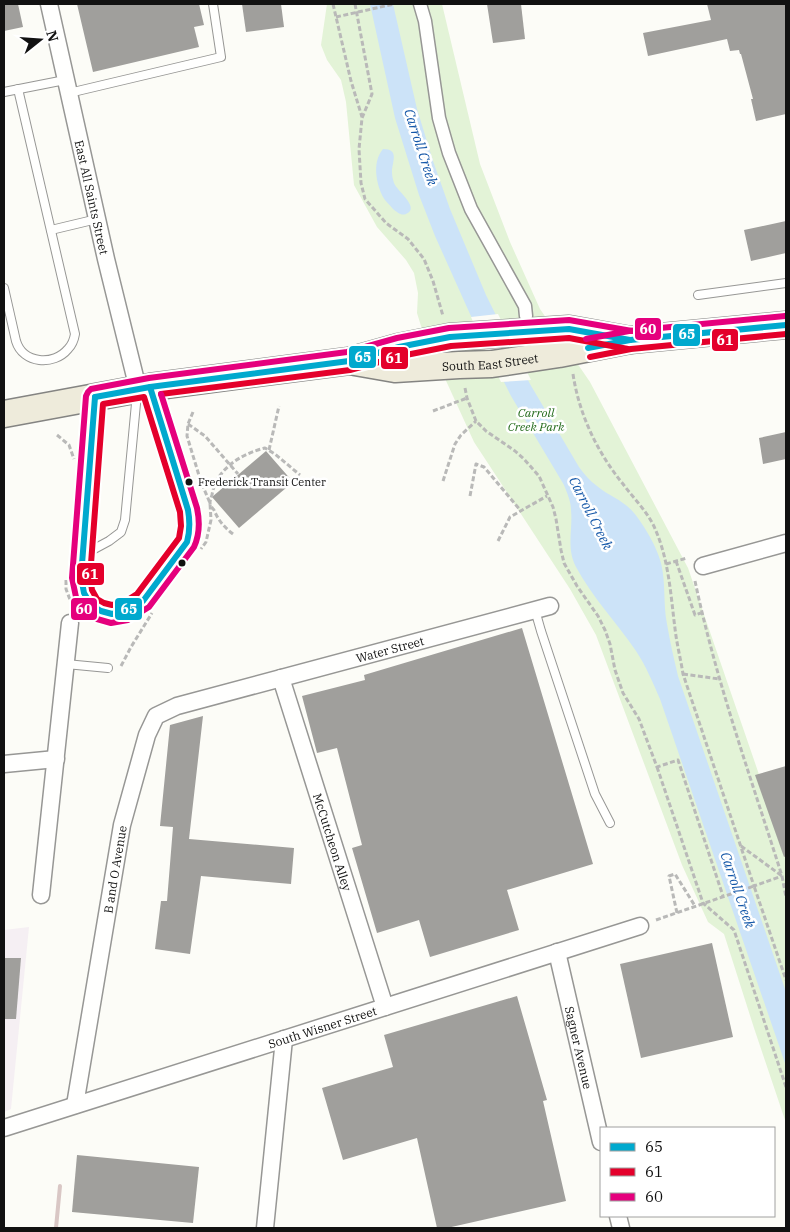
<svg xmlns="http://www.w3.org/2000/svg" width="790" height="1232" font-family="'IBM Plex Serif',serif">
  <rect width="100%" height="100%" fill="#fcfcf7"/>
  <path fill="#f5eff3" d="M29,927L11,1109L4,1112V930Z"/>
  <path fill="#e3f3d7" d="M327,4H442L480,164L510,242L540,309L590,382L688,568L786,853V1123L754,1028L724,934L708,922L682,865L596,635L570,589L474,442L421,326L417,313L418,293L414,273L406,260L377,227L354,185L346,102L341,80L327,60L321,45Z"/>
  <g fill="#cce3f8">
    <path d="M370,4H393L417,109L433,161L450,209L486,295L530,384L579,467C584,474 590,481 597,486C610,497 622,499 634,513C644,525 657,547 661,563C666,583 663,604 667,624C670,642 674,659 678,676L786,992V1066L660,699C653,683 646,666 636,651C617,623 592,597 576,567C566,548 573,530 571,510C571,501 567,493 564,485L511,396L470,314L435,236L419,195L395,118Z"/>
    <path d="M383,149C400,149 392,162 392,172C392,176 393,180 394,183C397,191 421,208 406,214C401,216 397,212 393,209C390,205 385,201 383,197C376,183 372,162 383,149Z"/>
  </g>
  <path fill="#fcfcf7" d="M498,314L531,380L501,382L488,356L471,317Z"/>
  <g fill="#a09f9c">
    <path d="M4,4H18L23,27L4,31Z"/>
    <path d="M77,4H199L204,25L194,27L199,47L93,72Z"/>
    <path d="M242,4H281L284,27L246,32Z"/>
    <path d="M487,4H521L525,39L493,43Z"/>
    <path d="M707,4H786V114L756,121L751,99H753L741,54H740L739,50L730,51L727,39L648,56L643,33L711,20Z"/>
    <path d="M786,221V253L751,261L744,230Z"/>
    <path d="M786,432V459L763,464L759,438Z"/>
    <path d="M266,451L293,482L239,528L212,497Z"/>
    <path d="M522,628L593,864L507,890L519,930L430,957L419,920L377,933L352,848L362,845L337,748L317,753L302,696L365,680L364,675Z"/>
    <path d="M203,716L189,839L294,848L291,884L201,876L190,954L155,949L161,901H167L173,827L160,826L170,725Z"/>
    <path d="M786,766V856L784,857L755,775Z"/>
    <path d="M712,943L733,1037L641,1058L620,964Z"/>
    <path d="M4,958H21L16,1019H4Z"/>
    <path d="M517,996L547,1100L543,1101L566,1201L447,1228H437L417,1138L343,1160L322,1088L393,1067L384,1035Z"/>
    <path d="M77,1155L199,1167L193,1223L72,1212Z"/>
  </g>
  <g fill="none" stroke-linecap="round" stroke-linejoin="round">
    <g stroke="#979795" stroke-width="10">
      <g id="service">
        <path d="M4,92L65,80"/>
        <path d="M69,93L221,57L213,4"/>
        <path d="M51,230L97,219"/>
        <path d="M4,288L16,341C23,364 54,366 68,349C72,345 74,340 75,334L18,89"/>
        <path d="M698,295L786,283"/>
        <path d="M94,401L81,577L84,593L91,605L101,611L112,614L126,611L143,601L187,542C191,531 191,522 188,510L151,390"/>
        <path d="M83,555L109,541L121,532L125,520L137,393"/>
        <path d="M535,610L541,631L595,794L610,823"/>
        <path d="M66,664L108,668"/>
      </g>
    </g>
    <g stroke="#979795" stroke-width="15">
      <path id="pedestrian" d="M420,4L425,21L439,118L449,153L471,209L525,306L526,316"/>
    </g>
    <g stroke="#979795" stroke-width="19">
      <g id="minor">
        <path id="s1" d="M49,4L106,259L138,389"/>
        <path d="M703,566L786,543"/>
        <path id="s2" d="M281,678L385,1007"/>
        <path d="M4,764L56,759"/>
        <path d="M41,895L70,623"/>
        <path id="s3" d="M557,952L601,1142"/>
        <path id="s4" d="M75,1105L122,825L147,735L156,716L177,706L550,606"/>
        <path id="s5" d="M4,1128L640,926"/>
        <path d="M618,1216L621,1228"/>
        <path d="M265,1228L284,1039"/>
      </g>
    </g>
    <g stroke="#848482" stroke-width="29">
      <g id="primary">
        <path id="s6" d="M355,362L395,369L459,365L492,364L559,354L630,340L786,325"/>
        <path d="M4,414L150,387L349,361L399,347L450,337L569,329L630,340"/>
      </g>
    </g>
    <g stroke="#b9b9b8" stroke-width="3" stroke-dasharray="5 2.5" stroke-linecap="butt">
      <path d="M333,4L351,81L362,117"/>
      <path d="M355,4L372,94L362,118L359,149L361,183L365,199L386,223L408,239L424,259L433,281L443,316"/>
      <path d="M336,17L394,4"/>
      <path d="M573,374C579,414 597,452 623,484C634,499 649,513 656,531C670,564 671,601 676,636C678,649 681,661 683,674L754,886L782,876"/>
      <path d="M465,388L467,398L476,421L486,431L515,451L524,459L539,476L553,507L556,519L561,550L564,563L577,586L598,616L605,630L610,644L615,670L623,693L639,719L657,767L678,760L723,896"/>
      <path d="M433,411L467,398"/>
      <path d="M193,412L188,424L187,436L201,482L210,503L211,520L206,542L201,549"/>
      <path d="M188,424L205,436L238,474"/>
      <path d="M57,435L69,445L74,459"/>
      <path d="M269,450L279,406"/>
      <path d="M443,481L455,444L461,435L476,421"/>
      <path d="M470,496L476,464L484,467L521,511"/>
      <path d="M233,534C224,527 218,520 214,510C212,508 210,505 210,503C210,500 211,498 212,495C216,469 241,454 265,448L275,454L300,475"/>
      <path d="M498,541L510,517L547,496"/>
      <path d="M676,561L695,615L701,613"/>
      <path d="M666,564L687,558"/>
      <path d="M66,580V589L72,605"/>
      <path d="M695,581C716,681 751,778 782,876L786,897"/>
      <path d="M121,666L131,647L152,613"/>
      <path d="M683,674L719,679"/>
      <path d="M657,767L703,903L734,930L786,1087"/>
      <path d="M741,846L782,876"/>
      <path d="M677,913L669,876L675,874L695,906"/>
      <path d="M656,920L754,886L786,980"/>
    </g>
    <use href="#service" stroke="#fffffe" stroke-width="8"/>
    <use href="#pedestrian" stroke="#fffffe" stroke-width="12"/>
    <use href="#minor" stroke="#fffffe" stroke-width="16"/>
    <use href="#primary" stroke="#eeebdb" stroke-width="26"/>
    <path stroke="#d9c7c5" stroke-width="4" d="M56,1228L60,1186"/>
    <g stroke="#fff" stroke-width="10">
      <g id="bus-1">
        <path d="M588,348L630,340L786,325"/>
        <path d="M95,397L150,387L349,361L399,347L450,337L569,329L630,340"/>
        <path d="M95,397L81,577L84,593L91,605L101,611L112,614L126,611L143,601L187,542C190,531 190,521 188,510L150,387"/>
      </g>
    </g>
    <g stroke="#fff" stroke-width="10">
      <g id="bus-2">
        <path d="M590,357L631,349L786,334"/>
        <path d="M161,394L350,370L401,356L451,346L569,338L628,349"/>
        <path d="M144,397L180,512L181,526L179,538L137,594L123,603L112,605L104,603L97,599L92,590L90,577L103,404Z"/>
      </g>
    </g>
    <g stroke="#fff" stroke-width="10">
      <g id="bus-3">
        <path d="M586,339L629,331L785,316"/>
        <path d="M161,394L197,508C200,522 200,534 194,547L149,607L128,620L111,623L97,619L86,612L76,597L72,578L86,396L88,392L91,389L149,378L347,352L397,338L449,328L569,320L632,331"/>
      </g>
    </g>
    <use href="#bus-1" stroke="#00a9ce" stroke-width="6"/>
    <use href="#bus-2" stroke="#e4002b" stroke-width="6"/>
    <use href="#bus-3" stroke="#e5007d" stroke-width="6"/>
  </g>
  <g fill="#111" stroke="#fff" stroke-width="2">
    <circle cx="189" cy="482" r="4.5"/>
    <circle cx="182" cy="563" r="4.5"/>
  </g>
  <g text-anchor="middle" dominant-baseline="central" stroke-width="5" stroke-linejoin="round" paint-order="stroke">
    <g font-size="11" fill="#111" stroke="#fff" text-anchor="start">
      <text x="198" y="482">Frederick Transit Center</text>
    </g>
    <g font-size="12" fill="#111" stroke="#fff">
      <text stroke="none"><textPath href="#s1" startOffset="198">East All Saints Street</textPath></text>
      <text stroke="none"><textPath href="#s6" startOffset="136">South East Street</textPath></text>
      <text stroke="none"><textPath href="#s4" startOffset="642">Water Street</textPath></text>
      <text stroke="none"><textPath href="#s2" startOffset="172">McCutcheon Alley</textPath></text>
      <text stroke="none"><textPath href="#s4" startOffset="239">B and O Avenue</textPath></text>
      <text stroke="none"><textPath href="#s5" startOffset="334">South Wisner Street</textPath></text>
      <text stroke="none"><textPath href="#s3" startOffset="98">Sagner Avenue</textPath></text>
    </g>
    <g font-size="12" font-style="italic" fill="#256c1d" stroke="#fff">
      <text x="536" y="412">Carroll<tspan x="536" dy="14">Creek Park</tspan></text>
    </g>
    <g font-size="14" font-style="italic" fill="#1457a8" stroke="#fff">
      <text transform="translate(421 147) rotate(72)">Carroll Creek</text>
      <text transform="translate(591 513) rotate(63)">Carroll Creek</text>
      <text transform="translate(738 890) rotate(71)">Carroll Creek</text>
    </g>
  </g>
  <g stroke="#fff" stroke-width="2">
    <rect x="634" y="317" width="28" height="24" rx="5" fill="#e5007d"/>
    <rect x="672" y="323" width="29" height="24" rx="5" fill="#00a9ce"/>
    <rect x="711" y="328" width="28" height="24" rx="5" fill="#e4002b"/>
    <rect x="348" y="345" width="29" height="24" rx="5" fill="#00a9ce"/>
    <rect x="380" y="346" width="29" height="24" rx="5" fill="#e4002b"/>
    <rect x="76" y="562" width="29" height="24" rx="5" fill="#e4002b"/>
    <rect x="70" y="597" width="28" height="24" rx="5" fill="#e5007d"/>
    <rect x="114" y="597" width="29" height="24" rx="5" fill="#00a9ce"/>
  </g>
  <g font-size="14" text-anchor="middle" font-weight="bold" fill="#fff">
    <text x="648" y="334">60</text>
    <text x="687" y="339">65</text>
    <text x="725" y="345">61</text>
    <text x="363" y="362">65</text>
    <text x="394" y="363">61</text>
    <text x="90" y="579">61</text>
    <text x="84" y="614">60</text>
    <text x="129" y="614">65</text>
  </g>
  <rect width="790" height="1232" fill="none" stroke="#111111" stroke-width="10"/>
  <rect x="600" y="1127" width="175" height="90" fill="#ffffff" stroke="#a0a0a0"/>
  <rect x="610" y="1143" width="25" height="8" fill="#00a9ce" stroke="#a0a0a0"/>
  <text x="645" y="1152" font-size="15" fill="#111111">65</text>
  <rect x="610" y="1168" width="25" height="8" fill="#e4002b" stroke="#a0a0a0"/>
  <text x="645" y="1177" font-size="15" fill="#111111">61</text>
  <rect x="610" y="1193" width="25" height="8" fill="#e5007d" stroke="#a0a0a0"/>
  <text x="645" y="1202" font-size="15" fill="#111111">60</text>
  <g transform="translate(40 40) rotate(73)" stroke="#ffffff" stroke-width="4" paint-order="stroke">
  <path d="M0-4L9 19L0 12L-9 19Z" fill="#111111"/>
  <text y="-8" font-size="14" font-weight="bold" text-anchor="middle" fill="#111111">N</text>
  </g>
</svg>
